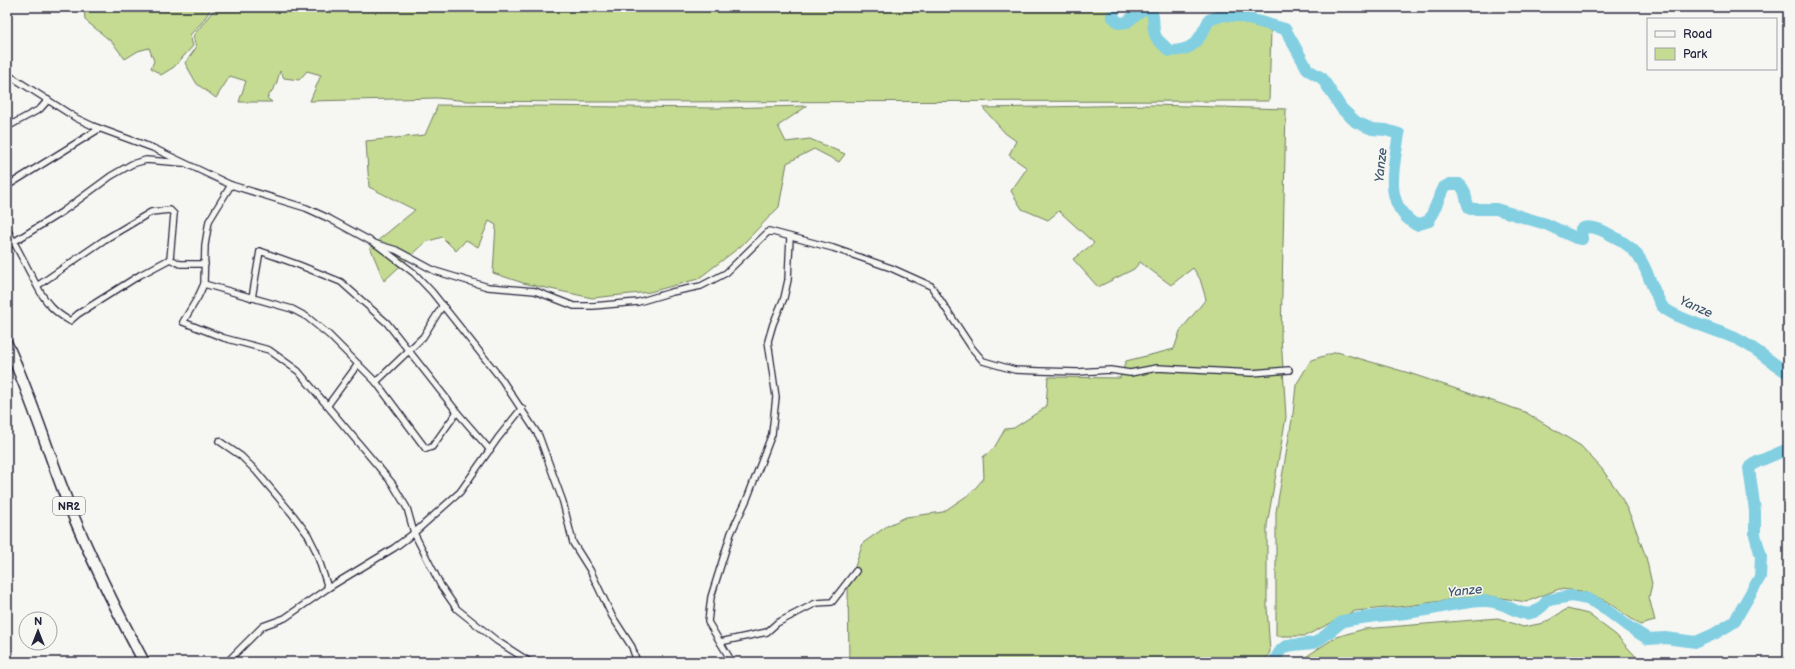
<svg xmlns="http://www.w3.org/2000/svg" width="1795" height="669" font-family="'Balsamiq Sans',sans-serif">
  <rect width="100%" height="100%" fill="#f6f6f2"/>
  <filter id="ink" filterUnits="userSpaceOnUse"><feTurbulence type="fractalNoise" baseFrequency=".025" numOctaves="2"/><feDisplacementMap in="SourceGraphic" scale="8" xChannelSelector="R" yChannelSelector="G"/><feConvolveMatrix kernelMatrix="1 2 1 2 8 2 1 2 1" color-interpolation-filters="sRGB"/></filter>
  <g filter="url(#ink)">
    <g fill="#c4db91" stroke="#737e66">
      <path d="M84,7H212L203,21L190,35L193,46L174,67L161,75L151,68L154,61L149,48L138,51L125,59L112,42L85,20Z"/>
      <path d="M216,7H1113L1108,16L1117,28L1129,25L1144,12L1149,15L1151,37L1167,54C1194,56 1200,44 1213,22L1231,18L1271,29L1269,101L582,102L468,101L437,98L310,101L321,75L307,71L299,80L284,78L280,71L276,85L267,98L272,102H239L246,81L230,76L216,98L197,84L185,63L196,48L193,36Z"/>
      <path d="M438,105L717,108L807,106L778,126L786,142L810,139L845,154L839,162L814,149L787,163L779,207L741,246L698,279L650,292L592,298L523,283L493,273L496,225L489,221L478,247L466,240L456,251L442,237L426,242L384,281L370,247L415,210L369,187L366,141L425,135Z"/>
      <path d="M1152,105L1286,109L1281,337L1286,417L1267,525V607L1270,652L1264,662H849L848,587L863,543L887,526L906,517L943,512L971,493L984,478L983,457L994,448L1005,429L1014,428L1046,407L1048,377L1120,378L1126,361L1174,349L1180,331L1206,299L1200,279L1193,268L1171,285L1140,262L1134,269L1098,287L1073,259L1094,243L1059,211L1048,220L1022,209L1011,191L1027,168L1009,155L1016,141L1005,133L983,108Z"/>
      <path d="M1337,352L1409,373L1525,412L1581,446L1602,469L1619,493L1632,519L1646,557L1652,584L1649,597L1655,621L1640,625L1606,601L1581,591L1559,589L1526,602L1490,596L1468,597L1407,606L1355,611L1305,636H1276V512L1293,414L1296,385L1311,360Z"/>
      <path d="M1567,609L1588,614L1616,635L1641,662H1298L1336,637L1364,629L1498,618L1523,627L1544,623Z"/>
    </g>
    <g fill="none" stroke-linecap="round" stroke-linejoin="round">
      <g stroke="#82cfe2" stroke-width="12">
        <path d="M1116,7L1112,16L1119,23L1127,22L1144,8C1159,11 1150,27 1156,37C1159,42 1165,46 1169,51C1194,51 1199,41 1209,20L1223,15L1238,16L1285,29L1308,70L1322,78L1342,109L1356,122L1372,129L1386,130L1399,134C1394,167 1382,204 1416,225L1429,221L1444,187L1450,184H1459C1468,191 1464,200 1470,209H1496L1546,224L1576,238L1582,239L1581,229C1589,225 1600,229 1607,233C1631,245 1640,253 1649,278C1653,287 1657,298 1662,306C1672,318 1721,331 1737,339C1756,348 1770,362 1788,373"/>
        <path d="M1274,662C1276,658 1279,652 1282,649C1290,642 1306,646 1316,642C1319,641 1338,625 1343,621C1368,616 1394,615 1419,611C1441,608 1463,601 1486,601C1514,601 1524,630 1548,600L1572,596L1587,599L1600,605L1629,627L1648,639L1665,638L1696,642L1714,634L1734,622L1760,577L1761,556L1755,535V511L1749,468L1757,462L1788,449"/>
      </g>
      <g stroke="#22223b" stroke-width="8">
        <g id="street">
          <path d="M7,74L76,118L93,126L153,148L231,185L306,208L328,218L376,244L414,273L432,292L502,380L539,436L563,502L573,543L590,570L612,616L632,647L637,662"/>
          <path d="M7,127L40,109L48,100"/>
          <path d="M231,185L209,221L205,245L204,284L198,297L183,322L224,338L269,350L298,371L392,483L407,508L414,533L441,586L457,609L497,641L530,662"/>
          <path d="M7,186L99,129"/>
          <path d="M7,229L37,286C46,303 54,312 70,321L78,314L140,275L170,259L174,214L170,210L151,212L104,240L37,286"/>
          <path d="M376,244L396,250L435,271L488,287L535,291L574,306H593L638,302L672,292L701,286L726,273L769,231L833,248L891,268L931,286L972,348L983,361L1004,367L1015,370L1040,371L1078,372L1110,370L1130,373L1157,368L1252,373L1289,370"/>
          <path d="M7,246L62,212L111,176L132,164L146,160L183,163"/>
          <path d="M170,259L180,264H205"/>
          <path d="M204,284L292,309L307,317L329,335L376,382L426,449L432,447L457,412"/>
          <path d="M252,298L260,251L299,265L341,282L387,323L457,412L490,450"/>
          <path d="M376,382L423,337L443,305"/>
          <path d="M328,405L358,364"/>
          <path d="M219,441L241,456L256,471L293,515L308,535L316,551L328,588"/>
          <path d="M720,642L767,632L777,623L816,603L832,602L856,571"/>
          <path d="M227,662L263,626L285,618L328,588L394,548L414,533L460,492L498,438L522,408"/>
          <path d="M732,662L708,622L711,597L731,533L747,499L772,434L776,397L768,341L773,324L784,298L788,280L790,237"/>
        </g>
      </g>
      <g stroke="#22223b" stroke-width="13">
        <path id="highway" d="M7,344C31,395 47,450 68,503C90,557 116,610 144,662"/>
      </g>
      <use href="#street" stroke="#f6f6f2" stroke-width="5.5"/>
      <use href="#highway" stroke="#f6f6f2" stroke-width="10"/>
    </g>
  </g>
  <g text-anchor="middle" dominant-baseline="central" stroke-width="3" stroke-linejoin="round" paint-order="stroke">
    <rect fill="#f6f6f2" stroke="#626272" stroke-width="1" x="53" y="497" width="32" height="18" rx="3"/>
    <g font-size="11" font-weight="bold" fill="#22223b">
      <text x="69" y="506">NR2</text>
    </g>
    <g font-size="13" font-style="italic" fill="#3f566d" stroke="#f6f6f2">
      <text transform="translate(1381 165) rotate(-84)">Yanze</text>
      <text transform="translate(1696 307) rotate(24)">Yanze</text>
      <text transform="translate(1465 591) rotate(-6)">Yanze</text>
    </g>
  </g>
  <rect width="1795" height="669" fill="none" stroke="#f6f6f2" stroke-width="24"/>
  <rect x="12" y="12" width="1771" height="645" fill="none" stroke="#22223b" stroke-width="1.5" filter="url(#ink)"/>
  <rect x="1647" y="18" width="130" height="52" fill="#f6f6f2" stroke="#a1a1a9"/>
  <rect x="1655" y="31" width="20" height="6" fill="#f6f6f2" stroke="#a1a1a9"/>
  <text x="1683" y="38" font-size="12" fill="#22223b">Road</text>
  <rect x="1655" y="48" width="20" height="12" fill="#c4db91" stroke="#a1a1a9"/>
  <text x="1683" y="58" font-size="12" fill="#22223b">Park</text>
  <g transform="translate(38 631)"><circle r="19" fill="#f6f6f2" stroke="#a1a1a9"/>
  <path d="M0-3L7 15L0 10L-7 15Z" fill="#22223b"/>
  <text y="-6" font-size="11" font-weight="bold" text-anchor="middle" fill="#22223b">N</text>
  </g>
</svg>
